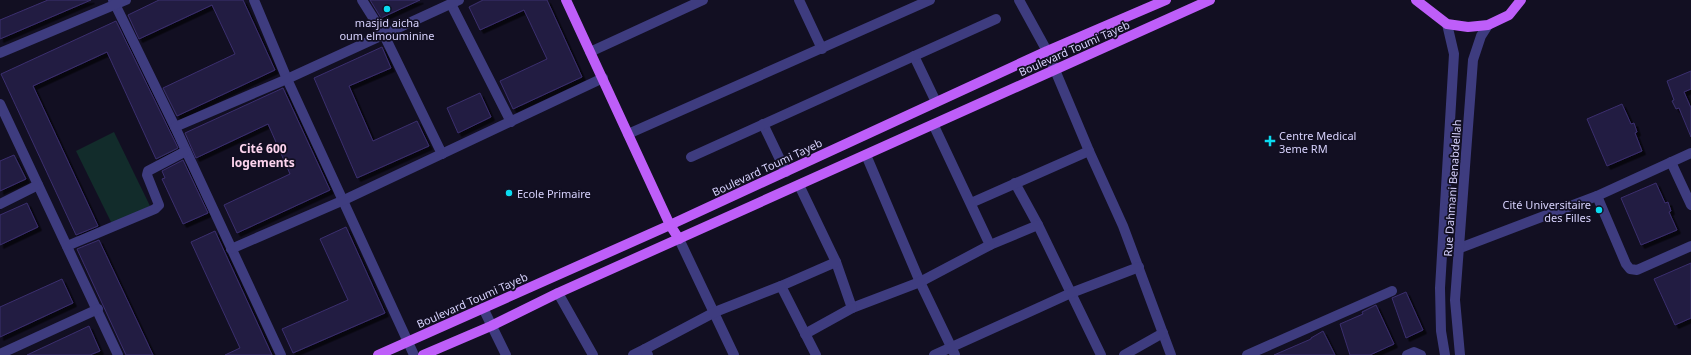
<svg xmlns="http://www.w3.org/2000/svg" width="1691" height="355" font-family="'Noto Sans',sans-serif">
  <defs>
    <filter id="shadow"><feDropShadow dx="3.5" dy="3.5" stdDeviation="0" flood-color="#0009"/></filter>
  </defs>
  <rect width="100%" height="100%" fill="#120f22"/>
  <path fill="#122c2b" d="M114,132L150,206L112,224L76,151Z"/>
  <g fill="#231c43" stroke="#3b2f6e" filter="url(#shadow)">
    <path d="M48,0H91L0,39V20Z"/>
    <path d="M159,0H243L275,70L177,116L163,88L235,54L212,5L139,39L128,15Z"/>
    <path d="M370,0H420L381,18Z"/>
    <path d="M483,0H547L582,77L513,109L500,81L547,59L524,10L480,30L469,7Z"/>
    <path d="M116,21L178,148L156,159L107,52L33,86L98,226L76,235L1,74Z"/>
    <path d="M382,47L391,68L349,86L373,141L417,121L429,146L357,178L314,78Z"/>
    <path d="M1691,71V89L1684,92L1691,108V137L1679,108L1676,109L1672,101L1674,100L1667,81Z"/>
    <path d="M283,88L330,190L237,233L224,205L290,174L268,124L196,158L185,133Z"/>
    <path d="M480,93L491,117L458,133L447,108Z"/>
    <path d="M1622,104L1631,124L1634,123L1637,132L1635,133L1642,151L1607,166L1587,119Z"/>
    <path d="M14,155L26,179L0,191V161Z"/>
    <path d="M183,160L208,213L183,224L162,179L165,178L162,171Z"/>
    <path d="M1656,183L1665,203L1668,202L1671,211L1669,212L1677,230L1641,245L1621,198Z"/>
    <path d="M27,203L38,227L0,245V215Z"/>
    <path d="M346,227L385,313L293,353L282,329L348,300L320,239Z"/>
    <path d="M215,231L272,355H225L240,348L191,242Z"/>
    <path d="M99,240L153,355H126L77,249Z"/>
    <path d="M1691,263V318L1675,325L1654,279Z"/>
    <path d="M62,279L73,303L0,337V307Z"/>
    <path d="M1406,292L1423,330L1406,338L1392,298Z"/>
    <path d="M1376,305L1394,344L1370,355H1350L1340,324L1363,314L1362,312Z"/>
    <path d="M89,326L100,351L90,355H27Z"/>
    <path d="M1323,331L1335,355H1274L1311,339V338Z"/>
  </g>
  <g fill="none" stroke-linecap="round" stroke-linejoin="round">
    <g stroke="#3e3c7f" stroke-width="10">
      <path d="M113,0L175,127L281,355"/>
      <path d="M254,0L287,79L414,355"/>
      <path d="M362,0L384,35L442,154"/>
      <path d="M799,0L822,49"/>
      <path d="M1019,0L1047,51L1089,151L1123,226L1171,355"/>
      <path d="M451,4L511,122"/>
      <path d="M590,52L703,0"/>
      <path d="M0,53L126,0"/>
      <path d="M914,56L936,102"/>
      <path d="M0,104L118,355"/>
      <path d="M763,124L786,172"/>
      <path d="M175,127L287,79L459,0"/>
      <path d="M628,134L930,0"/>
      <path d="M866,155L920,282L955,355"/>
      <path d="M691,157L996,19"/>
      <path d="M1671,162L1691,205"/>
      <path d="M1015,183L1038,225"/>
      <path d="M1597,196L1626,264L1630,269L1637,270L1691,246"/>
      <path d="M971,203L1089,151"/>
      <path d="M0,204L38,185"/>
      <path d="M679,239L734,355"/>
      <path d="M990,245L1038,225L1101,355"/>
      <path d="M67,246L155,209L159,205L147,175L148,171L186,151"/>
      <path d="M1460,248L1597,196L1691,153"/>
      <path d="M231,249L344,200L603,78"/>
      <path d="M836,262L852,308L920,282L990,245L934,126"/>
      <path d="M781,286L836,262L799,185"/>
      <path d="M558,293L593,355"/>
      <path d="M483,308L506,355"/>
      <path d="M805,334L852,308"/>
      <path d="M0,354L98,309"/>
      <path d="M633,355L645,349"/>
      <path d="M648,355L645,349L715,312L781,286L816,355"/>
      <path d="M934,355L1071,293L1139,267"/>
      <path d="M1124,355L1163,333"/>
      <path d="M1247,355L1392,291"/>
      <path d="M1407,355L1414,352L1421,355"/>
      <path d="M1445,355L1441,331L1440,288L1454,54L1447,24"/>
      <path d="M1460,355L1455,300L1473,60L1481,36L1488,25"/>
    </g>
    <g stroke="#be5ef9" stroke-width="10">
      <path d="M566,0L670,225L679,239"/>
      <path d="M1416,0L1447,24L1468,27L1488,25L1509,15L1521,0"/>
      <path d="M378,355L670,225L1047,51L1166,0"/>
      <path d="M423,355L491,326L558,293L1210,0"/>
    </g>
  </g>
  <g fill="#0adbf1" stroke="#120f22" stroke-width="1.5">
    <circle cx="387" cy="9" r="4"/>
    <path d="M1268 135h4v4h4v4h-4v4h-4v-4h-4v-4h4z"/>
    <circle cx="509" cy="193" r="4"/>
    <circle cx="1599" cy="210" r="4"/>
  </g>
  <g text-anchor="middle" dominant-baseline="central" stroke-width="3.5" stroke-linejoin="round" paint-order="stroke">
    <g font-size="11" fill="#d7d2fd" stroke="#120f22" text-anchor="start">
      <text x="387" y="22" text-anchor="middle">masjid aicha<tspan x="387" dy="13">oum elmouminine</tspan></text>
      <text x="1279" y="135">Centre Medical<tspan x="1279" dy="13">3eme RM</tspan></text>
      <text x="517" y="193">Ecole Primaire</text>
      <text x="1591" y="204" text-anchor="end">Cité Universitaire<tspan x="1591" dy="13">des Filles</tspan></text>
    </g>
    <g font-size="11" fill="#d7d2fd" stroke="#120f22">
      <text transform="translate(1074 48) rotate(-24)">Boulevard Toumi Tayeb</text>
      <text transform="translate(767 167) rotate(-25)">Boulevard Toumi Tayeb</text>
      <text transform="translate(1452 188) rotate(-86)">Rue Dahmani Benabdellah</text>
      <text transform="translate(472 300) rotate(-24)">Boulevard Toumi Tayeb</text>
    </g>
    <g font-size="12" font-weight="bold" fill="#fdd4ee" stroke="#120f22">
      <text x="263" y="148">Cité 600<tspan x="263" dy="14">logements</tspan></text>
    </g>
  </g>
</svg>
